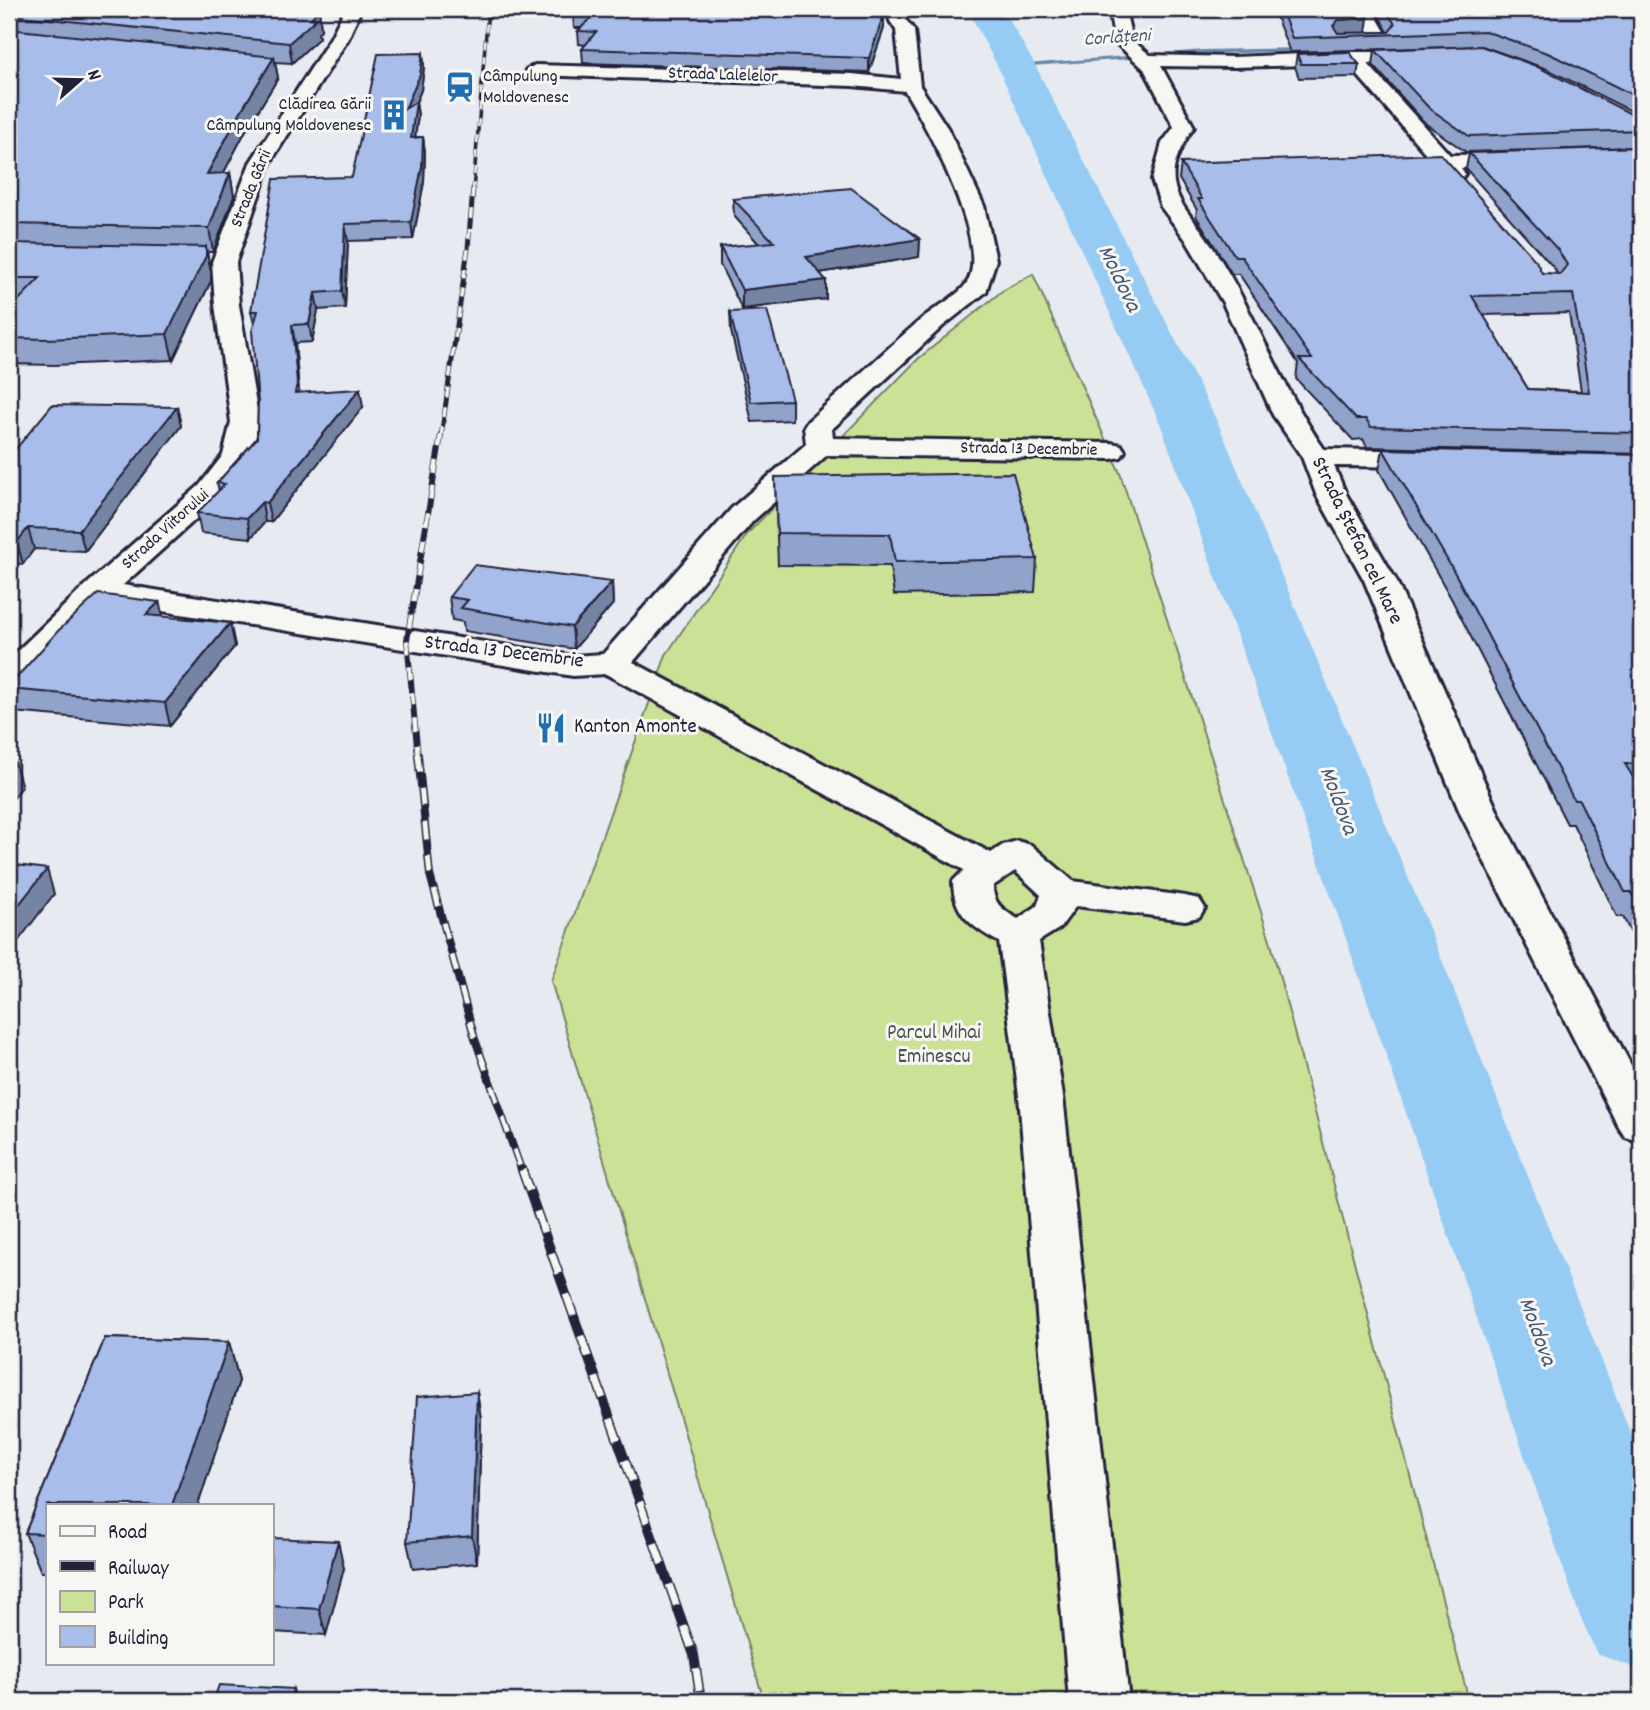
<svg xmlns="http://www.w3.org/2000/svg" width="1650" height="1710" font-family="Dekko,sans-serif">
  <rect width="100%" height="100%" fill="#e7ebf1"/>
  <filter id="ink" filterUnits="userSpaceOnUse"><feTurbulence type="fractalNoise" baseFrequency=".0143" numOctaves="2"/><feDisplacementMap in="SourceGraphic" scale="14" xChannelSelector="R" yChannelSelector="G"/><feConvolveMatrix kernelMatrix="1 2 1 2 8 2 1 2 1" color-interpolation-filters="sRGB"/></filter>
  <g filter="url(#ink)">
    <path fill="#cbe196" stroke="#768268" stroke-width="2" d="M1033,274L1120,473L1270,940L1469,1701H764L551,981L666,655L748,533L918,359L1002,291Z"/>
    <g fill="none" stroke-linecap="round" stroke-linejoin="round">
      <g fill="#6887aa" fill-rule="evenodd">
        <path d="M1496,44L1498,47L1440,49L1437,47L1440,45Z"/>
        <path d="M1307,48L1309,51L1204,54L1016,67L1013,65L1204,50Z"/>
      </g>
      <path fill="#96cbf4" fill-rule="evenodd" d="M967,9H1003L1035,65L1218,423L1423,913L1641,1459V1670L1597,1654L1579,1614L1337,913L1160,423L997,65Z"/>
      <g stroke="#22223b" stroke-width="6">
        <g id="minor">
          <path d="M345,9H361L348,39L270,163L236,262L239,305L259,422L251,456L219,498L123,585L573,656L603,654L732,508L806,444L804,427L808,421C847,387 884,351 924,317C935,308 959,295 966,284C993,247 926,126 905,91L852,86L535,75L526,70L535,65L852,74L901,79L896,30L890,21L888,9H904L906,20L914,30L920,86L948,129L984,206L996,260L986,292L943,326L832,429L833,438L1111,443L1121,445L1125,451L1121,457L1111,459L827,455L753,521L633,662L991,853L1003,845L1017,841L1031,845L1073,881L1185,896L1199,899L1205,908L1199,917L1185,920L1076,906L1060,928L1039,941L1063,1096L1129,1701H1069L1019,1096L999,942C972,927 953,914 953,881L964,870L606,674L573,676L105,602L21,684L9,687V659L87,584L199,486L223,455L231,422L215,305L212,262L250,163L330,39ZM1015,871L1041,895L1037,906L1018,919C1003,910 993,904 993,886Z"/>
          <path d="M1109,9H1125L1132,40L1150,55L1234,57L1352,52H1431L1434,56L1425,61L1367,63L1450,155L1519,154L1526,156L1529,160L1526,164L1519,166L1461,168L1465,174L1462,178C1450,181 1446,177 1439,168L1387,167L1384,163L1387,159L1428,156L1348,64L1234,67L1161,66L1194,127C1184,141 1171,163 1174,182C1177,204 1194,219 1206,237C1252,304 1278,382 1324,449L1432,451L1442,453L1446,459L1442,465L1432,467L1334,466L1346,494L1396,580L1499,815L1641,1084V1142L1625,1137L1618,1126L1461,815L1364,580L1316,494L1302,457L1273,415L1223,303L1186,240L1161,207L1152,180L1162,143L1174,127L1144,69L1115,42Z"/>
          <path d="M1356,9H1372L1390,40L1387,44L1336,45L1333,41L1336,37L1370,35Z"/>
          <path d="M1606,9H1625L1641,20V32L1635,31Z"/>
        </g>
      </g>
      <use href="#minor" fill="#f6f6f2" fill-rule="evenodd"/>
      <g stroke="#22223b" stroke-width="3.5">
        <path id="rail-far4" d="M473,191L488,9"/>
      </g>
      <g stroke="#22223b" stroke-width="5">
        <path id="rail-far3" d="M441,437L468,248L473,189"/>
      </g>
      <g stroke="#22223b" stroke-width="6">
        <path id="rail-far2" d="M418,757L407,640L441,435"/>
      </g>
      <g stroke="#22223b" stroke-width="8">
        <path id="rail-far1" d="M418,755L430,875L475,1039L522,1172"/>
      </g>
      <g stroke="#22223b" stroke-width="10">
        <path id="rail" d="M522,1170L694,1655L701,1701"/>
      </g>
      <use href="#rail-far4" stroke="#f6f6f2" stroke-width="2.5" stroke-dasharray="8" stroke-linecap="butt"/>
      <use href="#rail-far3" stroke="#f6f6f2" stroke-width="3.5" stroke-dasharray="10" stroke-linecap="butt"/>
      <use href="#rail-far2" stroke="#f6f6f2" stroke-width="4.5" stroke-dasharray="13" stroke-linecap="butt"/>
      <use href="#rail-far1" stroke="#f6f6f2" stroke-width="5" stroke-dasharray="17" stroke-linecap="butt"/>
      <use href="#rail" stroke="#f6f6f2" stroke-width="7" stroke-dasharray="22" stroke-linecap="butt"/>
    </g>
    <g fill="#91a3ca" stroke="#22223b" stroke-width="2" fill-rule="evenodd">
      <path d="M9,9H319L321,30L318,33L319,38L292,63L275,62L278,78L245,132L223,174L230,173L234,196L213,252H207L211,281L173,360L54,365L9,364V310L16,303H9Z"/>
      <path d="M566,9H823L884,14V28L869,72L583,63L582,49L586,45L579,44L578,31L581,28H574L573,15L575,13L566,12Z"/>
      <path d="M1273,9H1363L1366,32H1388L1375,9H1612L1641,21V116L1547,69L1482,46L1290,52Z"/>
      <path d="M1375,50L1641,118V147L1466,152L1426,124L1373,65Z"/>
      <path d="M423,53L424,67L421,90L416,102L418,116L415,137H423L425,152L424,182L413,239L348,241L345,308L318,310L312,342L295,343L299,393L363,407L271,522H265L251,538L201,533L197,513L219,491L217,483L257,438L258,403L254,324L251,311L352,177Z"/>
      <path d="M1297,54L1359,64L1357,77L1299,78L1295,67Z"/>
      <path d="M1641,147V454L1367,447L1363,439L1353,440L1296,379L1298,363L1239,274H1232L1196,216L1197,210L1179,179L1181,163L1542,273L1557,274L1555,269L1466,169L1469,153ZM1569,313L1581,391L1528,389L1483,315Z"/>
      <path d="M733,199L920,239L919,257L819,273L826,299L742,309L720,265V247L759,244L734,216Z"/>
      <path d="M730,312L792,400V420L752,422L731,331Z"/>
      <path d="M177,407L181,426L85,551L34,549L23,564L9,563V457Z"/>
      <path d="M1383,449L1641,455V788H1640L1641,790V953L1623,917H1617L1573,824H1567L1451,598L1379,470Z"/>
      <path d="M775,477L1037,559L1035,592L894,595L890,566L778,565Z"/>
      <path d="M612,582L613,604L574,649L464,631L463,622L452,620L449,597Z"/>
      <path d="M159,602L163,617L230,623L235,646L170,726L13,712L9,698V686Z"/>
      <path d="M105,1338L229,1342L239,1381L198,1505H47V1572H41L25,1533Z"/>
      <path d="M477,1392L481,1419L477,1563L413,1569L407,1542Z"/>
      <path d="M271,1538L344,1568L326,1635L271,1632Z"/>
    </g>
    <g fill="#7684a4" stroke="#22223b" stroke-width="2">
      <path d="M306,9H319L321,30L318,33L319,38L292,63L289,43L304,11Z"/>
      <path d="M884,14V28L869,72V58Z"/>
      <path d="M1368,18L1366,33L1336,34L1333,26L1338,20Z"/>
      <path d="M423,53L424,67L421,90L416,102L418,116L413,153L405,109Z"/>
      <path d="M274,57L278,78L245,132L211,197L207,174L241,111Z"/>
      <path d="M423,137L425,152L424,182L413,239L411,222Z"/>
      <path d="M230,173L234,196L213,252L209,228Z"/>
      <path d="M345,224L348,241L345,308L342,291Z"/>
      <path d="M920,239L919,257L806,275V257Z"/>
      <path d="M206,247L211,272V281L173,360L167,334Z"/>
      <path d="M826,280V299L742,309V290Z"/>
      <path d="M315,293L318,310L312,342L309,324Z"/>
      <path d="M292,325L295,343L300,402L295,393Z"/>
      <path d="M360,389L363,407L271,522L267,503Z"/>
      <path d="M177,407L181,426L85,551L79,530Z"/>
      <path d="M262,502L265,522L251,538L247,518Z"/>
      <path d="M28,528L34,549L23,564L17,542Z"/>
      <path d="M612,582L613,604L574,649L572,627Z"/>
      <path d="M159,602L165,624L146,615Z"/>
      <path d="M230,623L235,646L170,726L165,703Z"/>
      <path d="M15,763L22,787L9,804V771Z"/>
      <path d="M47,869L54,894L9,953V917Z"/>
      <path d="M229,1342L239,1381L198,1505H172Z"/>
      <path d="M477,1392L481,1419L477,1563L472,1536Z"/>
      <path d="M338,1541L344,1568L326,1635L319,1609Z"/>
      <path d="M293,1689L297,1701H290Z"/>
    </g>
    <g fill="#a9bdeb" stroke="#22223b" stroke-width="2" fill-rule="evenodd">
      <path d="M9,9H306L304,11H318L311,18L316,19L289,43L9,15Z"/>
      <path d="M579,9H823L884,14L869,58L582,49L596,32L578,31L594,15H573Z"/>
      <path d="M1281,9H1363L1368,18L1338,20L1333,26L1338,33L1389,32L1395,24L1385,9H1612L1641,21V99L1550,54L1485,31L1292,38Z"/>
      <path d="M9,29L274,57L241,111L207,174L230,173L209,228L9,224Z"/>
      <path d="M1481,46L1536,66L1637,117L1641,118V130L1469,136L1429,108L1375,50Z"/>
      <path d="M1349,52L1359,64H1301L1297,54Z"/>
      <path d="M423,53L420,75L405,109L416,102L411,138L423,137L422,167L411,222L345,224L342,291L315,293L309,324L292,325L297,383L295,393L360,389L267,503L262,502L247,518L197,513L225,484L217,483L257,438L258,403L252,331L258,311H251L274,179L352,177L378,54Z"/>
      <path d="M1641,147V433L1371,427L1366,419H1356L1299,359H1312L1241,256H1235L1198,199H1202L1181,163L1441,154L1536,261L1542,273L1560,274L1567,265L1559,251L1469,153ZM1573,294L1589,392L1528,389L1472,296Z"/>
      <path d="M851,188L920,239L806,257L826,280L742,290L720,247L774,242L733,199Z"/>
      <path d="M9,243L206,247V256L167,334L47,339L9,338V310L40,278H9Z"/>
      <path d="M767,310L792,400L751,402L730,312Z"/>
      <path d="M52,405L177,407L79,530L28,528L17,542H9V457Z"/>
      <path d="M1383,449L1641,455V764H1625L1641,790V912L1631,892H1625L1579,800H1574L1456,575Z"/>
      <path d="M1013,473L1037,559L895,562L890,534L777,533L775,477Z"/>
      <path d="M474,565L612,582L572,627L461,608L468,600L449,597Z"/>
      <path d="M98,594L159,602L146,615L230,623L165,703L9,689V686L58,631Z"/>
      <path d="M9,762L15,763L9,771Z"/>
      <path d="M9,864L47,869L9,917Z"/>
      <path d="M105,1338L229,1342L172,1505H47V1534L25,1533Z"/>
      <path d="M477,1392L472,1536L407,1542L417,1397Z"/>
      <path d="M271,1538L338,1541L319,1609L271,1606Z"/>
      <path d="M219,1685L293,1689L290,1701H133L135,1696L214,1699Z"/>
    </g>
  </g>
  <defs>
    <g id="station-bare" transform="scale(2.415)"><path d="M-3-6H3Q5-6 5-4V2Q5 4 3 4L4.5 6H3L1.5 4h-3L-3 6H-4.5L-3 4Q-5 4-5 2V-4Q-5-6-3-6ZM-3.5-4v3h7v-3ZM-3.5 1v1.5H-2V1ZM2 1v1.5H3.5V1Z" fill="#1f6fb2" stroke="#f6f6f2" stroke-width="2.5" paint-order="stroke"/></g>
    <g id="building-bare" transform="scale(2.415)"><path d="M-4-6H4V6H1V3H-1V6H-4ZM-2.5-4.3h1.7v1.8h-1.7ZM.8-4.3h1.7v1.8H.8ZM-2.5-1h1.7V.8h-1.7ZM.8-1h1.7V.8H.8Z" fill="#1f6fb2" stroke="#f6f6f2" stroke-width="2.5" paint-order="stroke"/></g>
    <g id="restaurant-bare" transform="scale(2.415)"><path d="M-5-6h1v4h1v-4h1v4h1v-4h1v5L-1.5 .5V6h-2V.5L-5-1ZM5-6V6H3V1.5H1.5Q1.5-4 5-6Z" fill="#1f6fb2" stroke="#f6f6f2" stroke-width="2.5" paint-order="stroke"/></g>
  </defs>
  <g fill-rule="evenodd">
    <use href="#station-bare" x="460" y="87"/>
    <use href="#building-bare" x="394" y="115"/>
    <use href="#restaurant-bare" x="551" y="728"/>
  </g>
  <g text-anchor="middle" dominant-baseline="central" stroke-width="6" stroke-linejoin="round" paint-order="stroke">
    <g font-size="18" fill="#22223b" stroke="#f6f6f2">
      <text transform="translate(723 76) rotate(2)">Strada Lalelelor</text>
      <text transform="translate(252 189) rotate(-68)">Strada Gării</text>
      <text transform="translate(1029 450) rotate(1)">Strada 13 Decembrie</text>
      <text transform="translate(166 530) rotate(-42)">Strada Viitorului</text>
    </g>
    <g font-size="18" fill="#22223b" stroke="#f6f6f2" text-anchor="start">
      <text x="483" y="77">Câmpulung<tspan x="483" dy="21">Moldovenesc</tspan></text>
      <text x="371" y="105" text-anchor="end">Clădirea Gării<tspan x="371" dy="21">Câmpulung Moldovenesc</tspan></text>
    </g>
    <g font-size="19" font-style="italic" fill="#455572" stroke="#f6f6f2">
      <text transform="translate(1117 39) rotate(-4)">Corlățeni</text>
    </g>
    <g font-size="21" fill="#22223b" stroke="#f6f6f2">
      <text transform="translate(1356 541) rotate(64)">Strada Ștefan cel Mare</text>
      <text transform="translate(504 653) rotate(7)">Strada 13 Decembrie</text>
    </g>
    <g font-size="21" fill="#22223b" stroke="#f6f6f2" text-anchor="start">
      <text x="574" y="728">Kanton Amonte</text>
    </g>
    <g font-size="21" fill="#4c5252" stroke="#f6f6f2">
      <text x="934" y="1034">Parcul Mihai<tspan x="934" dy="24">Eminescu</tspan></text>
    </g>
    <g font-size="23" font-style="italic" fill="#455572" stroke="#f6f6f2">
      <text transform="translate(1118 279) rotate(64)">Moldova</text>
      <text transform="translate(1337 801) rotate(69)">Moldova</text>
      <text transform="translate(1536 1332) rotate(70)">Moldova</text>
    </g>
  </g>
  <rect width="1650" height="1710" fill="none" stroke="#f6f6f2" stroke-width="35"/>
  <rect x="18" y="18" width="1615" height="1675" fill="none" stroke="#22223b" stroke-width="2.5" filter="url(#ink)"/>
  <rect x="46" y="1504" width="228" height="161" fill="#f6f6f2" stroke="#a1a1a9" stroke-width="2"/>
  <rect x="60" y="1526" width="35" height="10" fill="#f6f6f2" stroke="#a1a1a9" stroke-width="2"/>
  <text x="108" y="1538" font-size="21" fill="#22223b">Road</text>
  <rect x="60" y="1561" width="35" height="10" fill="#22223b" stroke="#a1a1a9" stroke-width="2"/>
  <text x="108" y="1574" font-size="21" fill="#22223b">Railway</text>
  <rect x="60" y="1591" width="35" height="21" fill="#cbe196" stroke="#a1a1a9" stroke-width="2"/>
  <text x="108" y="1608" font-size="21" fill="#22223b">Park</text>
  <rect x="60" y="1626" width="35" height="21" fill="#a9bdeb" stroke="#a1a1a9" stroke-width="2"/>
  <text x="108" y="1644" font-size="21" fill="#22223b">Building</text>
  <g transform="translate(80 80) rotate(70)" stroke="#f6f6f2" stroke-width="5" paint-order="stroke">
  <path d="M0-5L12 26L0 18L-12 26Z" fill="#22223b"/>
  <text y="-10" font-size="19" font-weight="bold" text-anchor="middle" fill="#22223b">N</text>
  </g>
</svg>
